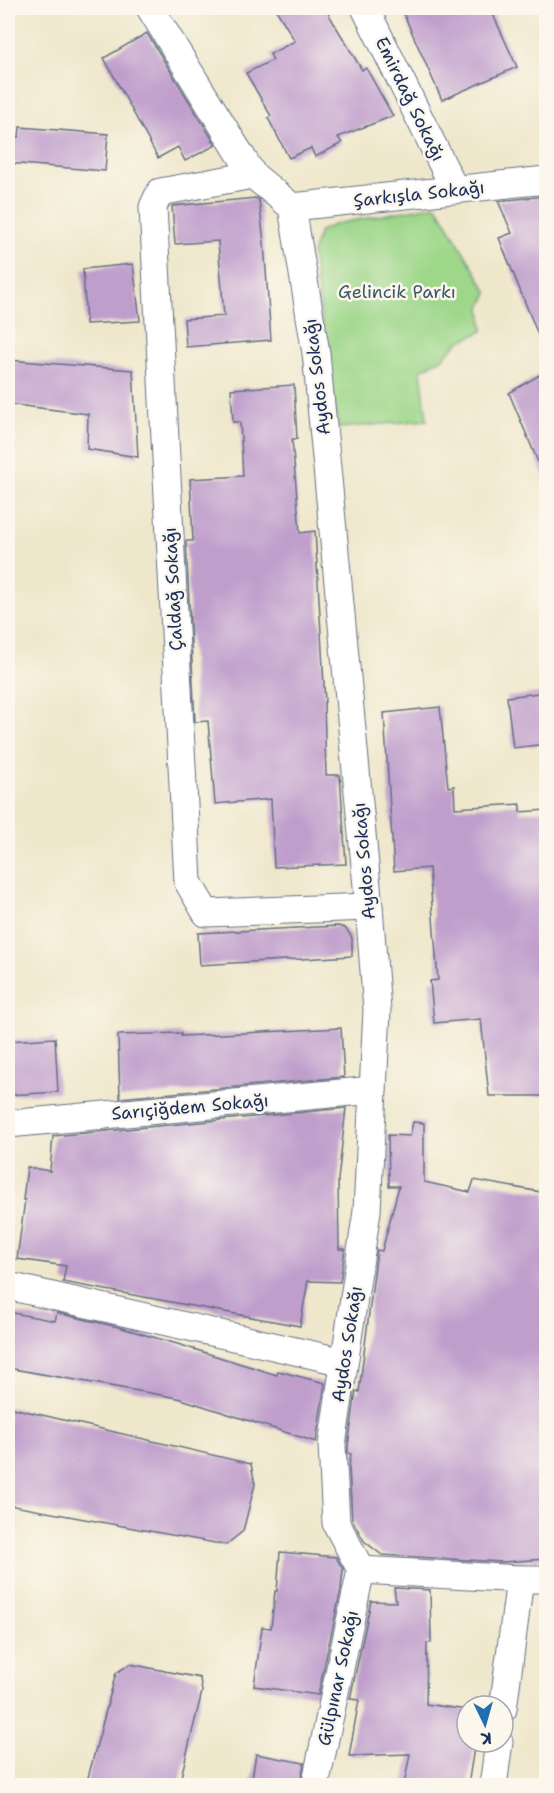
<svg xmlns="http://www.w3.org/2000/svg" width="554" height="1793" font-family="'Shantell Sans',sans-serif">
  <rect width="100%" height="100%" fill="#fbf7ec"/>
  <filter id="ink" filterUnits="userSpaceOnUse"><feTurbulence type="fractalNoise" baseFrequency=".0167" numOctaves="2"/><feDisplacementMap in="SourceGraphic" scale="12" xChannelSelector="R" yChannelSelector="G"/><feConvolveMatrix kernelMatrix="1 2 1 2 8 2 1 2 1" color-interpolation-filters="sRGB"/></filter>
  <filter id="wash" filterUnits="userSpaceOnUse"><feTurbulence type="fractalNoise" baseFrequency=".008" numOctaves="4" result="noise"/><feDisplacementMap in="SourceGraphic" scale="24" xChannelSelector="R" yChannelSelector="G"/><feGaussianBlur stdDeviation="1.35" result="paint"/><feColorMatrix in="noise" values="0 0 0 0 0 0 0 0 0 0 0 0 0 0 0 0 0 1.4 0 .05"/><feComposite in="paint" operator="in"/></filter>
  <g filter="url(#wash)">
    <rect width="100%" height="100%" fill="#efe7cb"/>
    <path fill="#9ed78a" stroke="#5c8374" stroke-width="1.5" d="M436,205L488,293L481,307L483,331L458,342L443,358L421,370L427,420L338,428L312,253L320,231L336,224Z"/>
    <g id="blocks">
      <g fill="#bf9ecc">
        <path d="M275,8H325L362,70L366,68L393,116L338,137L342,143L315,157L311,148L289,158L268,118L271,116L246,73L273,60L270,54L295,41Z"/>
        <path d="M401,8H490L517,67L442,100Z"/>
        <path d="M147,33L216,145L185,161L178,147L158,158L104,58Z"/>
        <path d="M20,127L108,134L105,171L8,163V136L19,137Z"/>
        <path d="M546,196V351L545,352L499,238L512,233L498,201Z"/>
        <path d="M256,198L259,200L264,243L271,340L186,347L184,319L224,316L218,241L175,244L172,206Z"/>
        <path d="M133,264L140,321L86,324L83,269Z"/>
        <path d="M8,360L133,370L138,457L87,449L88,414L8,404Z"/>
        <path d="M546,371V481L509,393Z"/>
        <path d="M294,385L297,439H292L300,533L315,531L325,702H324L326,775H340L346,864L274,867L271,799L215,804L208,721L195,722L186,541H193L190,479L243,476L240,422H233L231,389Z"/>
        <path d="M546,692V744L513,748L507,697Z"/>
        <path d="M440,707L448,787L454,786L455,808L520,804V812L546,810V1096H489L481,1019L434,1023L430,981L438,980L429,868L394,871L384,713Z"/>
        <path d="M338,926L345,928L349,933L352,938V956L200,965L198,933Z"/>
        <path d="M341,1028L344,1077L120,1098L118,1035L181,1033V1036Z"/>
        <path d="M55,1038L58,1092L8,1095V1041Z"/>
        <path d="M346,1108L338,1180L339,1249H345L340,1282L308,1281L300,1326L63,1282L66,1266L17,1259L25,1200H23L27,1167L50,1171L53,1136Z"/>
        <path d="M413,1122L424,1123V1182L470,1192L474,1180L546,1193V1559L502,1562L382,1555L364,1541L352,1519L349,1467L351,1454L348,1453V1446L356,1391L359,1392L377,1250L382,1251L399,1186H389L388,1135L410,1136Z"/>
        <path d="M8,1312L55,1321L57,1313L118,1327L174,1343L277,1375L278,1371L325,1383L316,1442L178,1398L8,1368Z"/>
        <path d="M8,1407L251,1464L255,1484L243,1531L226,1545L8,1505Z"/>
        <path d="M280,1552L336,1557L343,1569L341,1589L318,1695L254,1686L262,1627L271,1628L275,1591H277Z"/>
        <path d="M394,1588L430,1590L431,1643H427L426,1704L467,1710V1742H475L468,1785H404L410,1754L349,1756L359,1700L350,1699L371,1601L396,1602Z"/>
        <path d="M130,1664L200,1678L202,1692L179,1785H86L116,1673Z"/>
        <path d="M256,1754L304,1763L300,1785H251Z"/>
      </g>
    </g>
  </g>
  <g filter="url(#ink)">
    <use href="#blocks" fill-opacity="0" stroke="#656f84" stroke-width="1.5"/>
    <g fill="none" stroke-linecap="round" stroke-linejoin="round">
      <g stroke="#656f84" stroke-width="29">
        <g id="minor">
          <path d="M150,8L253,175L292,207L316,353L369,907L377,1010L367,1211L332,1445L336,1523L361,1570L520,1579H546"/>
          <path d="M365,8L455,190"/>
          <path d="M253,175L160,192L153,207L188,882L206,913L369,907"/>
          <path d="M292,207L546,180"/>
          <path d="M8,1124L373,1090"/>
          <path d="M8,1286L344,1362"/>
          <path d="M503,1709L520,1579"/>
          <path d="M315,1786L361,1570"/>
          <path d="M493,1786L499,1742"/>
        </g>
      </g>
      <use href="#minor" stroke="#fff" stroke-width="27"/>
    </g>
  </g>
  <g text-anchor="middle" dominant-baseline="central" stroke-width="5" stroke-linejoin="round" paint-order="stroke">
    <g font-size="18" fill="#1b2f5e" stroke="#fbf7ec">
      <text transform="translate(410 99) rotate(64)">Emirdağ Sokağı</text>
      <text transform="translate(419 194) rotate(-6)">Şarkışla Sokağı</text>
      <text transform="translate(317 377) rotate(-97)">Aydos Sokağı</text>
      <text transform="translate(173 589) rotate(-93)">Çaldağ Sokağı</text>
      <text transform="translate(364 861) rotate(-95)">Aydos Sokağı</text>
      <text transform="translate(190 1107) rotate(-5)">Sarıçiğdem Sokağı</text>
      <text transform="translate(347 1344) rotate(-81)">Aydos Sokağı</text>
      <text transform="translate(338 1678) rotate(-78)">Gülpınar Sokağı</text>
    </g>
    <g font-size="18" fill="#3c5969" stroke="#fbf7ec">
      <text x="397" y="292">Gelincik Parkı</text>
    </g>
  </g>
  <rect width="554" height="1793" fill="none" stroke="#fbf7ec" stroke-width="30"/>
  <g transform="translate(485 1724) rotate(175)"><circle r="28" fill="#fbf7ec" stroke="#a1a7b3" stroke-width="1.5"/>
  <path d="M0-4.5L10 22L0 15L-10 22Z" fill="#1f6fb2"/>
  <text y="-9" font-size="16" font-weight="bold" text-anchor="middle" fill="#1b2f5e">K</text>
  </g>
</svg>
